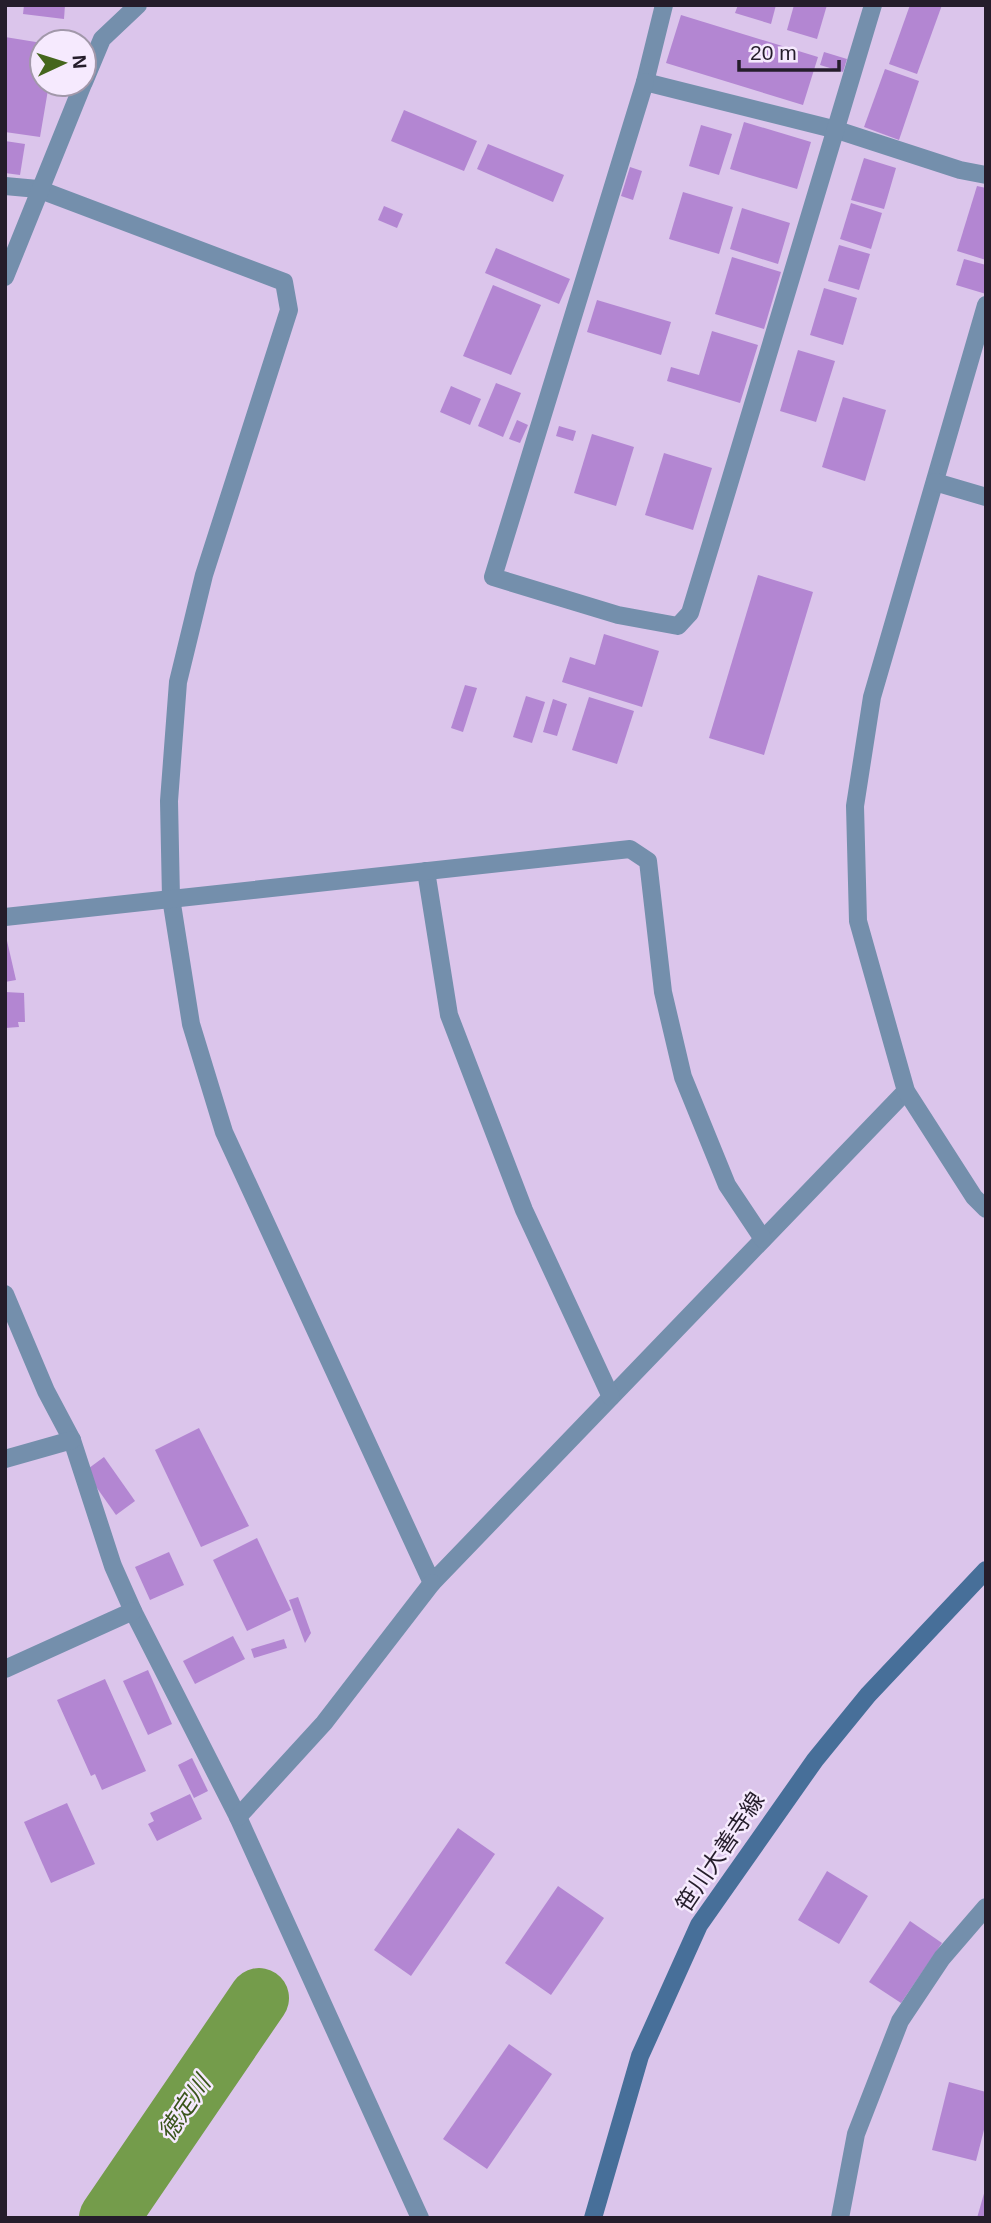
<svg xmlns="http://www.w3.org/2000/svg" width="991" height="2223" font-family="Helvetica,'Noto Sans JP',sans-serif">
  <rect width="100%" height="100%" fill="#dbc5eb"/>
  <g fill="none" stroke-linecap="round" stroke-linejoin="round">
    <path stroke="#749c4b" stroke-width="60" d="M109,2218L259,1998"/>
  </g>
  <g fill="#b386d2">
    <path d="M24,5H65L64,19L23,14Z"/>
    <path d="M738,5H776L771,24L735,13Z"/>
    <path d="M794,5H827L817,39L787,30Z"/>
    <path d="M910,5H942L917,74L889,64Z"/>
    <path d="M681,15L818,57L803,105L666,63Z"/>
    <path d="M5,37L42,43V84H49L40,137L5,132Z"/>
    <path d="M824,52L847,59L843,72L820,65Z"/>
    <path d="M885,69L919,81L899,140L864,127Z"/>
    <path d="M404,110L477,141L464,171L391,141Z"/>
    <path d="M744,122L811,142L797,189L730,169Z"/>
    <path d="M701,125L732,134L719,175L689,166Z"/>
    <path d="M5,141L25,144L20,175L5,173Z"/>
    <path d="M488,144L564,175L553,202L477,169Z"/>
    <path d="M864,158L896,168L884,209L851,200Z"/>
    <path d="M630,167L642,171L633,200L621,196Z"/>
    <path d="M977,186L986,188V260L957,251Z"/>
    <path d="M683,192L733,207L719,254L669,239Z"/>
    <path d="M851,203L882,213L871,249L840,239Z"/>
    <path d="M384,206L403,214L397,228L378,220Z"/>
    <path d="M742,208L790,223L778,264L730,249Z"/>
    <path d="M839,245L870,254L859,290L828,281Z"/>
    <path d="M496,248L570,279L559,304L485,273Z"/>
    <path d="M732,257L781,272L764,329L715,314Z"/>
    <path d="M964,259L986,265V294L956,285Z"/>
    <path d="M493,285L541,305L511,375L463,356Z"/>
    <path d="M824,288L857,298L843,345L810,335Z"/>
    <path d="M597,300L671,322L661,355L587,332Z"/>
    <path d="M712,331L758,345L740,403L667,381L671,367L699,375Z"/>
    <path d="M798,350L835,361L816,422L780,411Z"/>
    <path d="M496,383L521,393L503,437L478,426Z"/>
    <path d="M451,386L481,399L470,425L440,412Z"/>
    <path d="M843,397L886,410L865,481L822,467Z"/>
    <path d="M517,420L528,425L520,443L509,439Z"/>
    <path d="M559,426L576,431L573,441L556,436Z"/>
    <path d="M592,434L634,447L616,506L574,493Z"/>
    <path d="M664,453L712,468L693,530L645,515Z"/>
    <path d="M758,575L813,592L764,755L709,738Z"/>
    <path d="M604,634L659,651L642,707L562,682L570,657L595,665Z"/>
    <path d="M465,685L477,688L463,732L451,728Z"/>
    <path d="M526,696L545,702L532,743L513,737Z"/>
    <path d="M589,697L634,711L617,764L572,750Z"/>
    <path d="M553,699L567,704L557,736L543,732Z"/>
    <path d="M5,932L16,980L5,982Z"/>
    <path d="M5,992L24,993L25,1022H18L19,1027L5,1028Z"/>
    <path d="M199,1428L249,1526L201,1547L155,1450Z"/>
    <path d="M104,1457L135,1501L116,1515L85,1471Z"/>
    <path d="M257,1538L291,1610L247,1631L213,1560Z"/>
    <path d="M169,1552L184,1585L150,1600L135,1567Z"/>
    <path d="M298,1597L311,1633L305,1643L289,1600Z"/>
    <path d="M233,1636L245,1659L195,1684L183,1661Z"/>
    <path d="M284,1639L287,1648L254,1658L251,1649Z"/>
    <path d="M148,1670L172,1724L148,1735L123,1681Z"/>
    <path d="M105,1679L146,1771L102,1790L95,1774L91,1776L57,1700Z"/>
    <path d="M192,1758L208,1791L194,1798L178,1765Z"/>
    <path d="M190,1794L202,1819L157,1841L148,1824L154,1821L150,1813Z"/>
    <path d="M67,1803L95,1864L51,1883L24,1822Z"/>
    <path d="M458,1828L495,1854L411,1976L374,1950Z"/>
    <path d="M827,1871L868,1896L839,1944L798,1920Z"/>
    <path d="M558,1886L604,1918L551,1995L505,1963Z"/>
    <path d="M910,1921L942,1943L901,2003L869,1982Z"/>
    <path d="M509,2044L552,2074L487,2169L443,2139Z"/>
    <path d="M949,2082L986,2092V2122L976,2161L932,2150Z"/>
    <path d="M985,2190L986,2218H977Z"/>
  </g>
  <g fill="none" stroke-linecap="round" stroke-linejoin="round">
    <g stroke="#748fac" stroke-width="18">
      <path d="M664,5L645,82L837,130L960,170L986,175"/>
      <path d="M84,82L102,39L138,5"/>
      <path d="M645,82L493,577L618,615L678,626L690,613L711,544L873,5"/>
      <path d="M5,186L38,189L284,282L289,310L204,575L178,682L169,801L171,898L191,1024L224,1132L432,1583L906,1091"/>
      <path d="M5,277L83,84"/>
      <path d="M986,305L872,697L855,806L858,921L906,1091L974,1197L986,1209"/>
      <path d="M935,482L986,497"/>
      <path d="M426,871L449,1015L524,1210L611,1397"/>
      <path d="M5,917L630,849L648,861L663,992L683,1077L727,1185L763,1239"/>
      <path d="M5,1294L46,1391L72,1440L113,1566L133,1611L238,1817L420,2218"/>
      <path d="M5,1459L72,1440"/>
      <path d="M5,1669L133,1611"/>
      <path d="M238,1817L324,1723L432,1583"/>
      <path d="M840,2218L856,2134L900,2021L942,1958L986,1907"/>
    </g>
    <path stroke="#476f99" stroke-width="18" d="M593,2218L640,2056L699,1925L815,1760L868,1695L986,1570"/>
  </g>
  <g text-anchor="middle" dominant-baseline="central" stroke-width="5" stroke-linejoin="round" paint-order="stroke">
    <g font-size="23" fill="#251d2b" stroke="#f6eafe">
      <text transform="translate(720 1852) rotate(-56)">笹川大善寺線</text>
    </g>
    <g font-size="24" font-style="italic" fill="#3a551c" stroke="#f6eafe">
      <text transform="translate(184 2108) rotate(-56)">徳定川</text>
    </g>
  </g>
  <rect width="991" height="2223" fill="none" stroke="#251d2b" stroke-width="14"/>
  <g transform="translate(63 63) rotate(86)"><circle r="33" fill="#f6eafe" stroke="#a298aa" stroke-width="2"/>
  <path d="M0-5L12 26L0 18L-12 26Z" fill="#45661d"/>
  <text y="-10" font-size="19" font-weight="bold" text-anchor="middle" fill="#251d2b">N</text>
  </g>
  <path d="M739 60v10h100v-10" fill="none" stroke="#251d2b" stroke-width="3.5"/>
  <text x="750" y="60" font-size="21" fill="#251d2b" stroke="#f6eafe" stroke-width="5" paint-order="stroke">20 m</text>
</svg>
